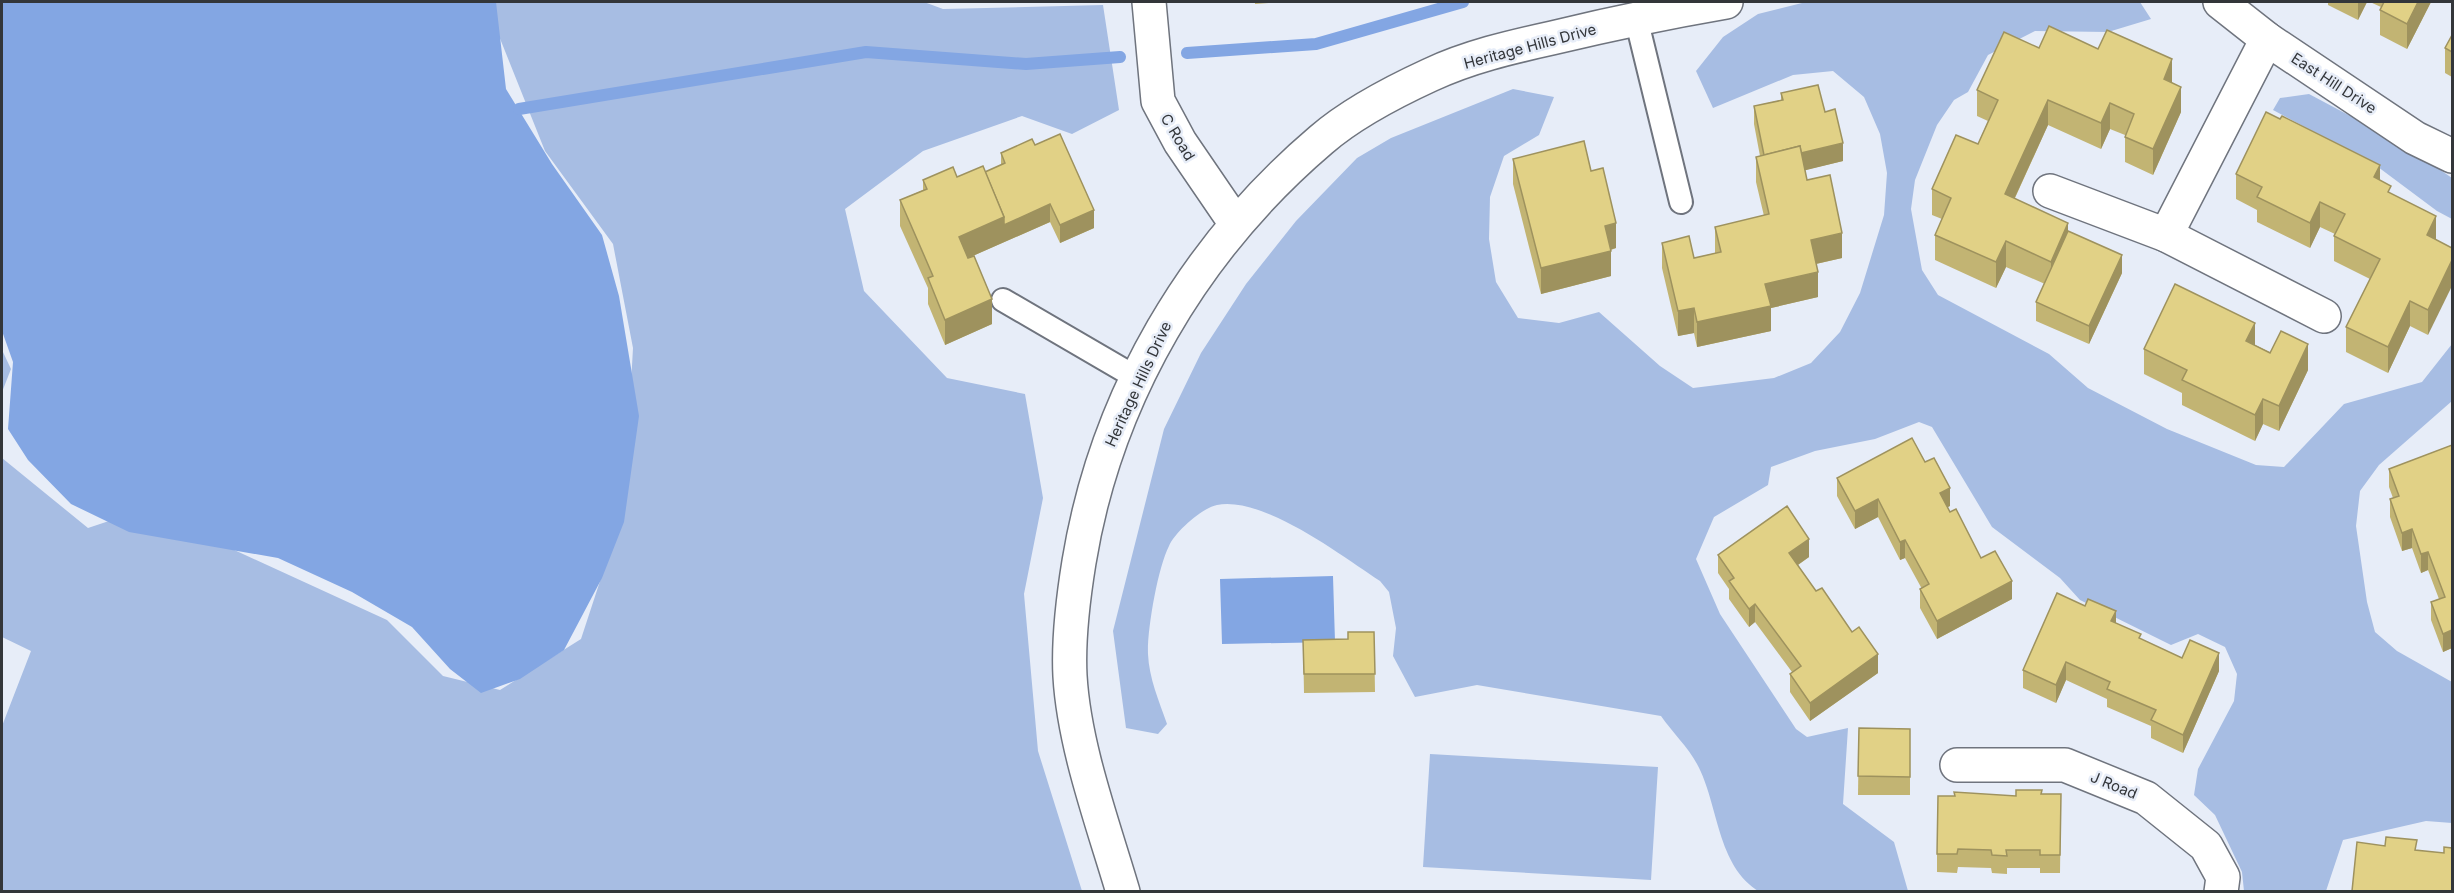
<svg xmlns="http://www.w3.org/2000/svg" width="2454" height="893" font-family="Inter,sans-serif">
  <rect width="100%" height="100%" fill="#e7edf8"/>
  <g fill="#a7bde3">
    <path d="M491,2H924L943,9L1103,5L1119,110L1072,134L1022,116L923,151L845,209L864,291L947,378L1025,394L1043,498L1024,594L1038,751L1082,891H2V726L31,651L2,637V458L88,528L145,509L387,620L443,676L500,690L581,639L624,508L633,348L613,244L545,151L493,21Z"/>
    <path d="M1806,2H2140L2151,19L2108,32L2035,31L1988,55L1968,92L1954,100L1937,125L1915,180L1911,209L1922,270L1938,295L2049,354L2088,388L2167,429L2256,465L2284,467L2344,404L2422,382L2452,344V401L2379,465L2360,491L2356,526L2367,602L2375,632L2397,651L2452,682V823L2426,821L2343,840L2326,891H2244L2242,872L2215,815L2194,795L2198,769L2234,701L2237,674L2225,647L2198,634L2171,645L2080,600L2060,578L1992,527L1932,427L1919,422L1875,439L1815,451L1771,467L1768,485L1714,517L1696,559L1720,614L1796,729L1807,737L1848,728L1843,804L1894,842L1908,891L1760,892C1716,866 1719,804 1697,764C1688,747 1672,732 1661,716L1477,685L1415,697L1393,656L1396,628L1389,592L1380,581C1342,556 1264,496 1217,505C1202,508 1175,532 1169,546C1158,567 1147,630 1148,654C1149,678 1159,701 1167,724L1158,734L1126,728L1113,631L1164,429L1201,353L1246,284L1296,221L1357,158L1391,138L1513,89L1554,97L1539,135L1504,156L1490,197L1489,239L1496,282L1518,318L1559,323L1599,312L1660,366L1693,388L1774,378L1811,363L1840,332L1860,293L1884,215L1887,173L1880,134L1864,97L1833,71L1793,75L1713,108L1696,71L1723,37L1758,14Z"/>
    <path d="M2309,94L2401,143L2452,178V219L2437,211L2374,164L2273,110L2280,98Z"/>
    <path d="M2,350L11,369L2,392Z"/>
    <path d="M1430,754L1658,767L1651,880L1423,867Z"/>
  </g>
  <g fill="#83a6e3">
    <path d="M2,2H496L506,89L552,164L602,235L619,296L639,416L624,522L602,578L564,650L520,679L481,693L450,669L412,627L352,592L278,558L129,532L71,504L28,460L8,429L13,362L2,331Z"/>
    <path d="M1333,576L1335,642L1222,644L1220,579Z"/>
  </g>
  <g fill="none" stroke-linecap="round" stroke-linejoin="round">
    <g stroke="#83a6e3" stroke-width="12">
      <path d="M1187,53L1316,44L1463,2"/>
      <path d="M519,109L866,52L1026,64L1120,57"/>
    </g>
    <g stroke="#6f747e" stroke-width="26">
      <g id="lane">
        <path d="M1636,18L1681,202"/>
        <path d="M1003,300L1137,378"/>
      </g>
    </g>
    <g stroke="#6f747e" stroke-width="36">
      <g id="street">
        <path d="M1149,2L1158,101L1180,142L1236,224"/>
        <path d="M2220,2L2267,39L2415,138L2452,156"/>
        <path d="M2050,191L2166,235L2324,316"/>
        <path d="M2166,235L2267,39"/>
        <path d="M1957,765H2065L2146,798L2206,846L2223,877L2221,892"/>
        <path d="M1123,892C1103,824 1074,746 1070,676C1068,638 1073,599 1079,562C1106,397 1194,248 1321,140C1352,113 1393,92 1430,75C1468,57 1511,47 1552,38C1610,24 1668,12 1726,2"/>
      </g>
    </g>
    <use href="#lane" stroke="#fff" stroke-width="22"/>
    <use href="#street" stroke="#fff" stroke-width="33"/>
  </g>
  <g fill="#c2b473">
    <path d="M1255,2H1284L1255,4Z"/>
    <path d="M2328,2H2367L2358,20L2328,5Z"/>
    <path d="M2370,2H2431L2407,49L2380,35V10L2381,7Z"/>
    <path d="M2452,35V77L2445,73V48Z"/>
    <path d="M2039,48L2172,83L2181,112L2153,175L2125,162V135L2110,129L2101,149L2048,125L2015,198L2068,231L2122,273L2089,344L2036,321V302L2045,284L2006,267L1996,288L1935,260V235L1942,219L1932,215V189L1978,144L1988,121L1977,116V90Z"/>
    <path d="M1781,93L1825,112L1843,161L1805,170L1807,180L1842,258L1816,264L1818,297L1771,308V331L1697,347L1694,333L1678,336L1662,268V243L1694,258L1715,253V227L1764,216L1756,182V157L1760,156L1754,124V106L1781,100Z"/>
    <path d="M1035,145L1094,228L1060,243L1050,222L968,258L992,324L945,345L928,304V288L900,226V200L923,190V180L957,177L985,172L1001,165V153Z"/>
    <path d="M1513,159L1591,171L1616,248L1611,250V276L1541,294L1513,184Z"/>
    <path d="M2236,174L2380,180L2391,194L2436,216L2428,335L2410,326L2388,373L2346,352V327L2370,279L2334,261V236L2335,234L2320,227L2310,248L2257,222V210L2236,199Z"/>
    <path d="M2255,345L2308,370L2279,431L2263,424L2255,441L2182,405V393L2144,374V349Z"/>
    <path d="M2452,445V648L2443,652L2431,620V602L2439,599L2428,570L2421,573L2412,548L2402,551L2390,517V499L2393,498L2389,487V469Z"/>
    <path d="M1925,462L1950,506L1947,507L1950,512L1981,558L2012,599L1937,639L1920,608V589H1922L1905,558L1900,560L1878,517L1855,529L1837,496V478Z"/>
    <path d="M1718,555L1809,557L1798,565L1816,591L1878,673L1810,721L1790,692V674L1792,672L1755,622L1749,627L1729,599V589L1718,573Z"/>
    <path d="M2116,624L2141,639L2182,658L2219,671L2183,753L2151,738V726L2107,707V699L2066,680L2056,703L2023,688V670Z"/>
    <path d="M1374,632L1375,692L1304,693L1303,640L1348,639Z"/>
    <path d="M1859,728L1910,729V795H1858Z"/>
    <path d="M2042,794H2061L2060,873H2040V868H2007V874L1992,873L1991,868L1958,867L1957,873L1937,872V854L1954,796H2016Z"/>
  </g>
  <g fill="#9e925e">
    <path d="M2358,2H2367L2358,20Z"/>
    <path d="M2418,2H2431L2407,49V24Z"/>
    <path d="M2172,59V85L2164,79Z"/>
    <path d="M2181,87V112L2153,175V149Z"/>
    <path d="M2048,100V125L2005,219V194Z"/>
    <path d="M2110,103V129L2101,149V123Z"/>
    <path d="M1843,143V161L1766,180V162Z"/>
    <path d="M2380,165V190L2374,177Z"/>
    <path d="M2320,202V227L2310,248V223Z"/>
    <path d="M1050,204V222L959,262V237L1004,217Z"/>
    <path d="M1094,210V228L1060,243V225Z"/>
    <path d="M2436,216V241L2427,235Z"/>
    <path d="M1616,223V248L1605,251V226Z"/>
    <path d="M2068,223V249L2051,287V262Z"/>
    <path d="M1842,233V258L1811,265V240Z"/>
    <path d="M2006,241V267L1996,288V262Z"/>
    <path d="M1611,251V276L1541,294V268Z"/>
    <path d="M2122,255V273L2089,344V326Z"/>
    <path d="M2452,260V286L2428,335V310Z"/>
    <path d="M1818,272V297L1771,308V331L1697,347V322L1765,284Z"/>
    <path d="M992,299V324L945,345V320Z"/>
    <path d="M2410,301V326L2388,373V347Z"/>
    <path d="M1694,308V333L1678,336V311Z"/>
    <path d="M2255,323V348L2246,341Z"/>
    <path d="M2308,344V370L2279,431V406Z"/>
    <path d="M2263,399V424L2255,441V415Z"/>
    <path d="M1950,488V506L1940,511V493Z"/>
    <path d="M1878,499V517L1855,529V511Z"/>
    <path d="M2412,529V548L2402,551V533Z"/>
    <path d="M1809,539V557L1789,571V553Z"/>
    <path d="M1905,540V558L1900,560V542Z"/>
    <path d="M2428,552V570L2421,573V554Z"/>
    <path d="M2012,581V599L1937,639V621Z"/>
    <path d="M1755,604V622L1749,627V609Z"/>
    <path d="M2116,611V629L2111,621Z"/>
    <path d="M2452,630V648L2443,652V634Z"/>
    <path d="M2219,653V671L2183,753V735Z"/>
    <path d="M1878,654V673L1810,721V703Z"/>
    <path d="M2066,662V680L2056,703V685Z"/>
  </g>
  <g fill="#e1d186" stroke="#9e925e" stroke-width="1.5">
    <path d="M2384,2H2418L2407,24L2380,10Z"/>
    <path d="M2049,26L2098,49L2107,30L2172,59L2164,79L2181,87L2153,149L2125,137L2134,114L2110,103L2101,123L2048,100L2005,194L2068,223L2051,262L2006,241L1996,262L1935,235L1951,198L1932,189L1956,135L1978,144L1998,100L1977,90L2004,32L2039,48Z"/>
    <path d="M2452,35V52L2445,48Z"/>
    <path d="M1818,85L1825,112L1835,109L1843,143L1801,153L1800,146L1764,155L1754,106L1783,100L1781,93Z"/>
    <path d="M2266,112L2280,119L2282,116L2380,165L2374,177L2391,186L2388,192L2436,216L2427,235L2452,248V260L2428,310L2410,301L2388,347L2346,327L2380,259L2334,236L2345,214L2320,202L2310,223L2257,197L2262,187L2236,174Z"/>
    <path d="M1060,134L1094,210L1060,225L1050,204L1004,225V217L985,172L1005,163L1001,153L1032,139L1035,145Z"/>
    <path d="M1584,141L1591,171L1603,168L1616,223L1605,226L1611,251L1541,268L1513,159Z"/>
    <path d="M1800,146L1807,180L1830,175L1842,233L1811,240L1818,272L1765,284L1771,306L1697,322L1694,308L1678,311L1662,243L1689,236L1694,258L1721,252L1715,227L1769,214L1756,157Z"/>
    <path d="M983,166L1004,217L959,237L968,258L974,256L992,299L945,320L928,278L933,276L900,200L927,189L923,180L953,167L957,177Z"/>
    <path d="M2068,231L2122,255L2089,326L2036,302Z"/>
    <path d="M2175,284L2255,323L2246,341L2270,353L2281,331L2308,344L2279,406L2263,399L2255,415L2182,380L2187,370L2144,349Z"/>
    <path d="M1912,438L1925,462L1934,458L1950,488L1940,493L1950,512L1956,509L1981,558L1995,551L2012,581L1937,621L1920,589L1929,584L1905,540L1900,542L1878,499L1855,511L1837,478Z"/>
    <path d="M2452,445V630L2443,634L2431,602L2445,597L2428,552L2421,554L2412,529L2402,533L2390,499L2399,496L2389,469Z"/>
    <path d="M1787,506L1809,539L1789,553L1816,591L1822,588L1852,632L1859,627L1878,654L1810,703L1790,674L1801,666L1755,604L1749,609L1729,581L1734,578L1718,555Z"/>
    <path d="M2057,593L2085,606L2088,599L2116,611L2111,621L2141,634L2139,638L2182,658L2190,640L2219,653L2183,735L2151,720L2156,710L2107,689L2110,682L2066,662L2056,685L2023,670Z"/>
    <path d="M1348,632H1374L1375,674H1304L1303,640L1348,639Z"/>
    <path d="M1859,728L1910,729V777L1858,776Z"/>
    <path d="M2016,790H2042L2041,794H2061L2060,855H2040V850H2006L2007,856L1992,855L1991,850L1958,849L1957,854H1937L1938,796H1955L1954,792L2016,796Z"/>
    <path d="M2386,837L2417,840L2415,850L2444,853V847L2452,848V891H2352L2357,842L2385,846Z"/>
  </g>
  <g text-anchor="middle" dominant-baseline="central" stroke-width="5" stroke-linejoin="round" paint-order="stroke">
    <g font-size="15" fill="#33363a" stroke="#e7edf8">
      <text transform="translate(1530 46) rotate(-15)">Heritage Hills Drive</text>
      <text transform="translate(2334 83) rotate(33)">East Hill Drive</text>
      <text transform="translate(1178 137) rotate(59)">C Road</text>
      <text transform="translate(1138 384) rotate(-65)">Heritage Hills Drive</text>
      <text transform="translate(2114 785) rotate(22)">J Road</text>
    </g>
  </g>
  <rect width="2454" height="893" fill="none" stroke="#33363a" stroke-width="6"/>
</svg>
